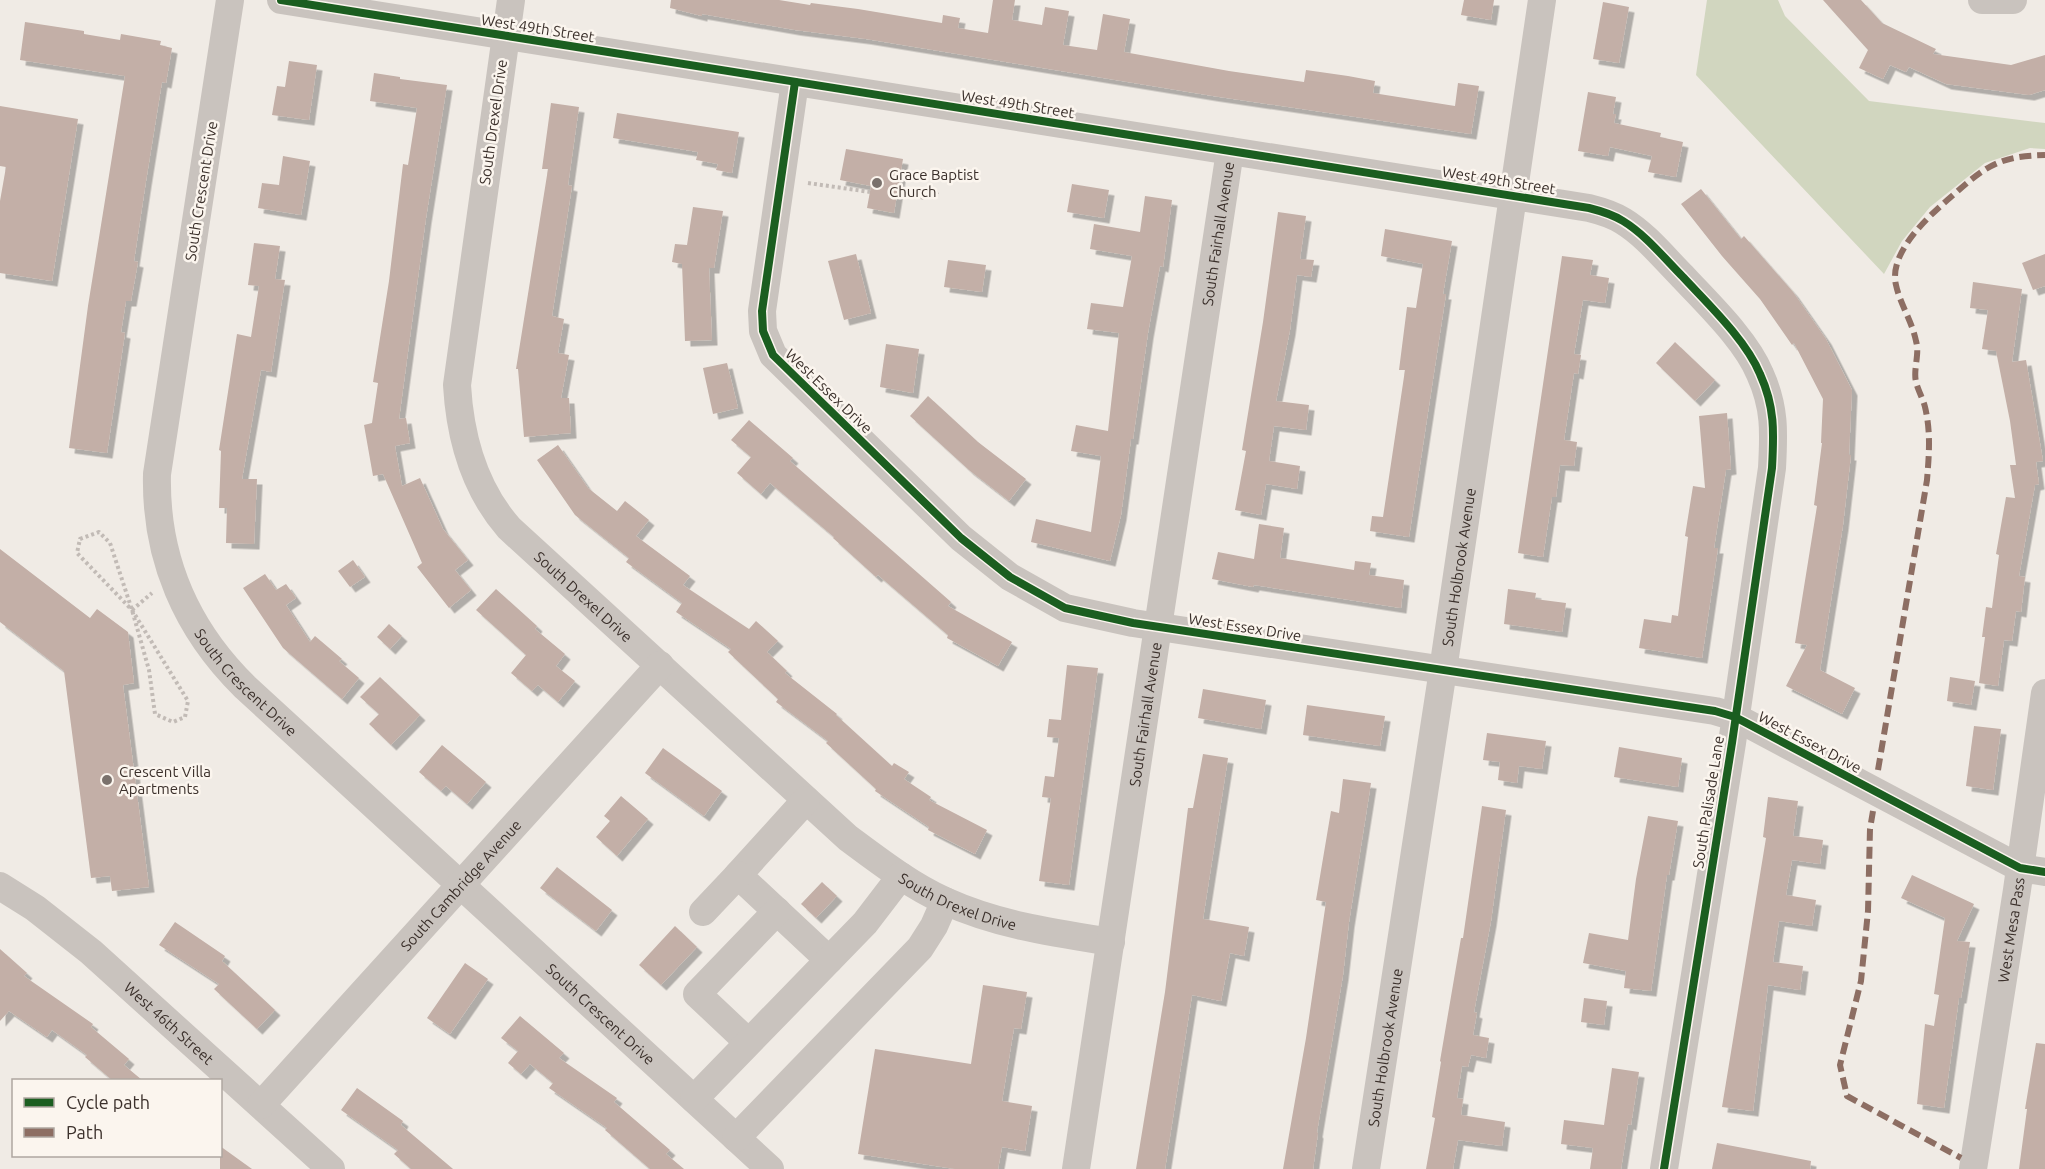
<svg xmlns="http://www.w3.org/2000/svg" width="2045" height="1169" font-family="Ubuntu,sans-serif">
  <defs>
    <filter id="shadow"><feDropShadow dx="5.5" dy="5.5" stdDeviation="0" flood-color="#0004"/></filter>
  </defs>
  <rect width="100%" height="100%" fill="#f0ebe5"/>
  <path fill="#d1d6bf" d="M1707,0H1778L1785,16L1869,101L2045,123V149L2030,148L1985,163L1930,207L1902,241L1884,274L1696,75Z"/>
  <g fill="#c3afa7" filter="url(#shadow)">
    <path d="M671,0H779L810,5L811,3L858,9L942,23L943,15L960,18L958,28L988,33L993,0H1015L1012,20L1042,25L1045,7L1069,11L1063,45L1097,50L1103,14L1130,19L1124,52L1229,71L1304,82L1306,70L1348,76L1375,81L1373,93L1455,106L1458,83L1479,86L1471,134L1213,96L866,39L795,30L702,14V16L670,8Z"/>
    <path d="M1464,0H1494L1491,20L1461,15Z"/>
    <path d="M1823,0H1861L1882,23L1936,49L1933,54L2011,65L2045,55V90L2029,95L1946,84L1909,67L1906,72L1890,65L1883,79L1859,68L1868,50Z"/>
    <path d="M1603,2L1629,7L1619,63L1593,59Z"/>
    <path d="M25,22L84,31V34L120,40L121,34L161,41L160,45L172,48L166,83L162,82L146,181L134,261L138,262L131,301H126L121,332L125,333L107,453L69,448L88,306L125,76L20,60Z"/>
    <path d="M289,61L317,65L309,120L272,115L277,86L285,87Z"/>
    <path d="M374,73L400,77V79L447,85L426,218L399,419L406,418L410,443L395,446L402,486L420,478L443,529L468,560L455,570L471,590L449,608L417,567L422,563L383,474L373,476L364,425L372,423L378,383L373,382L389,281L403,164L408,165L417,108L370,101Z"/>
    <path d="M1588,92L1616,97L1613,114H1616L1614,123L1661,133L1660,137L1683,142L1676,177L1648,172L1652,156L1610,147L1608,156L1578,151Z"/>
    <path d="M551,103L579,107L568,185L572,186L552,316L564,319L558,353L569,355L561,398H569L571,433L524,437L518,369H516L548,169H542Z"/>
    <path d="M0,106L78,119L52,281L0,273V201L6,167L0,166Z"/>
    <path d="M617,113L739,132L732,173L716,170L718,164L696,160L698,152L613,138Z"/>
    <path d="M846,149L903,159L894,213L867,208L871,186L840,180Z"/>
    <path d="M283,156L310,161L301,215L258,208L262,183L279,185Z"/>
    <path d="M1072,184L1109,190L1104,218L1067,212Z"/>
    <path d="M1701,189L1741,239L1744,236L1793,292L1826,339L1852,390L1849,455H1851L1843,525L1820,670L1855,688L1842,714L1786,686L1807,645L1795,643L1817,506L1814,505L1822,443H1821L1823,399L1794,343L1792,345L1760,299L1722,256L1681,204Z"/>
    <path d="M1145,196L1172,200L1163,267L1160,266L1148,333L1133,439H1131L1121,515L1110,561L1031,542L1036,519L1091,532L1101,456L1071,451L1076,425L1108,431L1119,333L1087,329L1091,303L1123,307L1132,256L1090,249L1094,224L1140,232Z"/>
    <path d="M693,207L723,211L714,268H709L712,340L685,341L682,264L672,262L675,244L687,245Z"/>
    <path d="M1278,212L1306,216L1300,259L1314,260L1311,277L1297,275L1290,330L1276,401L1309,405L1306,430L1274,426L1269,461L1300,466L1297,489L1266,484L1261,515L1235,510L1246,451L1242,450L1263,322Z"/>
    <path d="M1385,229L1452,241L1443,294H1446L1409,537L1370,531L1372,516L1383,517L1405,370H1399L1407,307L1416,308L1423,264L1381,256Z"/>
    <path d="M254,243L280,246L275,279L285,280L271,372L261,370L242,479H257L254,544L226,543L227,508H219L221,451L219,450L237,334L251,337L259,286L248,285Z"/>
    <path d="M856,254L871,313L844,320L828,261Z"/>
    <path d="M2045,254V286L2033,290L2022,263Z"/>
    <path d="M1562,256L1593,260L1590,275L1609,278L1605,303L1583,300L1574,354L1581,355L1578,374L1574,373L1564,440L1577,442L1574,466L1560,465L1556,497H1552L1543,557L1518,553Z"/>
    <path d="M948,260L986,265L982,292L944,287Z"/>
    <path d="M1973,282L2022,289L2012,362L2026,360L2043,461L2036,462L2039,484L2035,485L2019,576L2025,577L2021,612L2016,611L2012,641L2004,640L1998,686L1979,683L1985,637H1982L1986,607L1992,608L1999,555L1996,554L2006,497L2015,498L2010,465H2016L2010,421L1996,351L1982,349L1988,310L1970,308Z"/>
    <path d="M1675,342L1715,380L1695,401L1656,363Z"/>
    <path d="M886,344L919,349L913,393L880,387Z"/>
    <path d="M727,363L738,408L713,414L703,368Z"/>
    <path d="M928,396L978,442L1026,479L1009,501L969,470L910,416Z"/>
    <path d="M1727,413L1731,469L1726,470L1714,548H1718L1702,658L1639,648L1644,619L1671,623L1672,615L1678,616L1688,537L1685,536L1693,486L1705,488L1699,416Z"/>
    <path d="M749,420L793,458L790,461L951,602L948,606L1012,642L998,666L947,638L948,635L878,575L876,577L833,538L834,537L770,483L761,494L737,473L751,457L731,440Z"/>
    <path d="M558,445L588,488L617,511L625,501L649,520L636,536L690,576L683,585L749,629L756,621L778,641L767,652L787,671L785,673L837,714L836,715L892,766L894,763L909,772L904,779L931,797L929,800L987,830L975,854L928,830L929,827L875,791L876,789L826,743L828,741L776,702L778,699L728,652L731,649L676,612L682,603L626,562L629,558L575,515L537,460Z"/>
    <path d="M1259,524L1284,528L1280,558L1354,570L1355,561L1371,563L1369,575L1404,580L1401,608L1254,585L1253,587L1212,579L1218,552L1254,559Z"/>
    <path d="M0,549L90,618L97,609L128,632L134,683L123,685L149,887L112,891L110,876L91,878L64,671L0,622Z"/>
    <path d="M353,560L365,577L350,587L338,571Z"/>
    <path d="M265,574L276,590L286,584L296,598L286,605L310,642L315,636L342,659L339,661L359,678L342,699L283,648L243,588Z"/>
    <path d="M496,589L537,626L535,629L565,654L556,666L575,681L558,702L538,685L532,691L511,673L526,655L476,610Z"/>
    <path d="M1508,589L1536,593L1535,599L1566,603L1562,632L1504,624Z"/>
    <path d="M389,624L402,636L390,649L377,637Z"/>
    <path d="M1067,665L1098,668L1069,885L1039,881L1051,798L1042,797L1045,776L1054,777L1059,738L1047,737L1049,719L1061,720Z"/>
    <path d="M380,677L420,715L391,745L369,724L379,714L360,697Z"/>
    <path d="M1950,677L1975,681L1971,705L1947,701Z"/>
    <path d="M1203,689L1266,700L1261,729L1198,718Z"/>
    <path d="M1307,705L1385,716L1380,746L1303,735Z"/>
    <path d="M1974,726L2001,729L1993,790L1966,786Z"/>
    <path d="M1487,733L1546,741L1542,769L1519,766L1517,783L1498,780L1500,762L1483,760Z"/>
    <path d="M442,745L486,782L467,804L446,786L441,791L419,772Z"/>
    <path d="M1619,747L1682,758L1678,787L1614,777Z"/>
    <path d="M663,748L722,791L704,816L645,773Z"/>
    <path d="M1203,754L1228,758L1203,919L1249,927L1244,956L1230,953L1221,1001L1192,995L1165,1169H1136L1165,992L1188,808H1193Z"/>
    <path d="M1343,779L1371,783L1349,922L1343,975L1317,1132L1318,1133L1313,1169H1283L1306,1038L1326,902L1316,900L1331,811L1339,813Z"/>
    <path d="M621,796L648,819L617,856L596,837L610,821L604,816Z"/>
    <path d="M1768,797L1798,801L1793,836L1823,840L1820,864L1792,860L1786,895L1816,900L1812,926L1779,921L1773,962L1803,966L1800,990L1768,985L1753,1111L1722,1107L1766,838L1763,837Z"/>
    <path d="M1482,806L1506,810L1491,921L1474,1012L1477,1013L1473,1035L1489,1038L1486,1058L1471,1055L1468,1067L1462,1066L1457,1098L1463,1099L1461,1115L1505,1122L1502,1146L1458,1140L1453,1169H1426L1435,1118L1432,1117L1441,1062L1440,1061L1461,938H1463Z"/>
    <path d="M1648,816L1678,821L1669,875H1667L1651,991L1624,988L1626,971L1583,963L1589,933L1628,940L1636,879Z"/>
    <path d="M557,867L612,910L596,931L540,888Z"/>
    <path d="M1912,875L1974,904L1957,941L1970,942L1961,998H1959L1944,1108L1917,1104L1925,1024L1934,1026L1939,995L1934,994L1945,918L1901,898Z"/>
    <path d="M822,882L837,896L816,918L801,904Z"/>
    <path d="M175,922L225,956L222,961L275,1010L257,1029L214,989L219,984L159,945Z"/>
    <path d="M675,926L697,947L661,985L639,965Z"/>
    <path d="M0,949L27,973L24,976L93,1024L91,1027L129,1059L124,1065L142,1080H112L85,1057L87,1055L52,1030L47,1037L9,1011L0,1021Z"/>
    <path d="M465,963L488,979L450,1034L427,1018Z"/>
    <path d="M983,985L1027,992L1021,1029L1014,1028L1002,1101L1032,1106L1025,1151L1002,1147L998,1169H955L858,1154L875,1049L971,1064Z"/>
    <path d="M1584,998L1607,1001L1604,1025L1581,1022Z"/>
    <path d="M520,1016L564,1053L559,1058L617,1098L614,1102L670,1150L666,1154L684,1169H650L605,1130L607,1128L549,1088L553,1083L530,1064L521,1074L508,1063L518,1051L501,1038Z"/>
    <path d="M2036,1043L2045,1044V1169H2019L2027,1109H2025Z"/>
    <path d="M1612,1068L1639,1072L1631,1125L1628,1124L1621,1169H1590L1593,1148L1561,1144L1564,1120L1604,1125Z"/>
    <path d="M357,1088L403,1121L401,1125L453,1169H411L394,1154L398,1150L341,1110Z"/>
    <path d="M1717,1143L1811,1161L1810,1169H1712Z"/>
    <path d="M220,1146L252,1169H220Z"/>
  </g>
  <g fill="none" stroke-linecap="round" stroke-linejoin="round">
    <g stroke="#c2bbb6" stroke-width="4" stroke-dasharray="3 3" stroke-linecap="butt">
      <path d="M808,183L870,192"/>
      <path d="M897,194L925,198L938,192"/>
      <path d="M132,610L188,701L185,717L173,722L155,714L149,670L132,610L110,543L99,532L80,539L77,553L132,610"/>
      <path d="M132,610L152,593"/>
    </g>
    <g stroke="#c9c3be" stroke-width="28">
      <path id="s1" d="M230,0L157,474C155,557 186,629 245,687L770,1169"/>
      <path d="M281,0L1589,208C1601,211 1612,214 1623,221C1646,235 1664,258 1683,277C1708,304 1746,340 1760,374C1775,407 1774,432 1772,468L1732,743L1664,1169"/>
      <path id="s2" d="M511,0L457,385C460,437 474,488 509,528L848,838C879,861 910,885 945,901C998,925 1054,933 1111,942"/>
      <path d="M1982,0H2013"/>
      <path d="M795,82L762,311L763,331L773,355L961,538L1010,577L1065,608L1133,623L1715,711L1735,717L2020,868L2045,872"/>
      <path d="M806,800L738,875L829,960"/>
      <path id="s3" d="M0,886L35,908L91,952L331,1169"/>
      <path d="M703,912L738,875"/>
      <path d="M748,1042L697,994L777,911"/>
      <path d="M694,1099L865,923L901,876"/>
      <path id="s4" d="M261,1105L660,665"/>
      <path d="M736,1138L920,948L934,926L945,901"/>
      <path id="s5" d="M1076,1169L1230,151"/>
      <path id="s6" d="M1366,1169L1443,670L1542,0"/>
      <path id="s7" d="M1973,1169L2017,890L2045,693"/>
    </g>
    <g stroke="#8d6e63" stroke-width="6" stroke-dasharray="12 6" stroke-linecap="butt">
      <path d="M1878,770L1927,480C1929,455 1931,432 1925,407C1923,399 1918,390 1916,382C1913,369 1920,354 1916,341C1912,321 1900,304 1896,285C1888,252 1930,215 1952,196C1986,166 1999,156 2045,155"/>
      <path d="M1873,811L1870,829L1868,911L1861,981L1840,1065L1847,1096L1961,1158"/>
    </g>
    <g stroke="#fbf5ee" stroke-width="11">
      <g id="cycleway">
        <path d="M281,0L1589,208C1601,211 1612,214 1623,221C1646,235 1664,258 1683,277C1708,304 1746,340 1760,374C1775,407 1774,432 1772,468L1732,743L1664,1169"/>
        <path d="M795,82L762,311L763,331L773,355L961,538L1010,577L1065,608L1133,623L1715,711L1735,717L2020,868L2045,872"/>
      </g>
    </g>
    <use href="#cycleway" stroke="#1b5e20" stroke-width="8"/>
  </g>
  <g fill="#7a716c" stroke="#fbf5ee" stroke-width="2">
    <circle cx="877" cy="183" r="6"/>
    <circle cx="107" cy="780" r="6"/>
  </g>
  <g text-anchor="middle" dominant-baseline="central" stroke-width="5" stroke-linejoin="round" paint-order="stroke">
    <g font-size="15" fill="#3b302b" stroke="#fbf5ee">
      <text transform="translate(538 28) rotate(9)">West 49th Street</text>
      <text transform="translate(1018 104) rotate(9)">West 49th Street</text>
      <text transform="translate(493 122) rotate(-82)">South Drexel Drive</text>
      <text transform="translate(1499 180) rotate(9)">West 49th Street</text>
      <text transform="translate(201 191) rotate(-81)">South Crescent Drive</text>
      <text stroke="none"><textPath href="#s5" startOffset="946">South Fairhall Avenue</textPath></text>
      <text transform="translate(829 391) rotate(44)">West Essex Drive</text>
      <text stroke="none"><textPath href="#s6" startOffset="609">South Holbrook Avenue</textPath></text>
      <text stroke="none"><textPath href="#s2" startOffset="645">South Drexel Drive</textPath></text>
      <text transform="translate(1245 627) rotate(9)">West Essex Drive</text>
      <text stroke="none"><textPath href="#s1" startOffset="714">South Crescent Drive</textPath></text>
      <text stroke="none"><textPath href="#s5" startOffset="460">South Fairhall Avenue</textPath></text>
      <text transform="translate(1810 742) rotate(28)">West Essex Drive</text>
      <text transform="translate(1708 802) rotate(-81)">South Palisade Lane</text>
      <text stroke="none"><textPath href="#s4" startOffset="297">South Cambridge Avenue</textPath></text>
      <text stroke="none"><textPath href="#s2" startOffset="1131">South Drexel Drive</textPath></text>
      <text stroke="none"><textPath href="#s7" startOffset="242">West Mesa Pass</textPath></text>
      <text stroke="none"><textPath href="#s1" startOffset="1200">South Crescent Drive</textPath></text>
      <text stroke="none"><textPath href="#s3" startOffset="218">West 46th Street</textPath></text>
      <text stroke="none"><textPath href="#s6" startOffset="123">South Holbrook Avenue</textPath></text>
    </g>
    <g font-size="15" fill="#3b302b" stroke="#fbf5ee" text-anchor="start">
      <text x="889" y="174">Grace Baptist<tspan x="889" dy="17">Church</tspan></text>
      <text x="119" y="771">Crescent Villa<tspan x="119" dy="17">Apartments</tspan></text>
    </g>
  </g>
  <rect x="12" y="1079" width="210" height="78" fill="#fbf5ee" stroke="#aea6a0" stroke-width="1.5"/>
  <rect x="24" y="1098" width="30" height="9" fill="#1b5e20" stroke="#aea6a0" stroke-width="1.5"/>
  <text x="66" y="1109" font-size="18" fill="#3b302b">Cycle path</text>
  <rect x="24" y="1128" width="30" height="9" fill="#8d6e63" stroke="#aea6a0" stroke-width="1.5"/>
  <text x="66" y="1139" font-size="18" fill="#3b302b">Path</text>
</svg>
